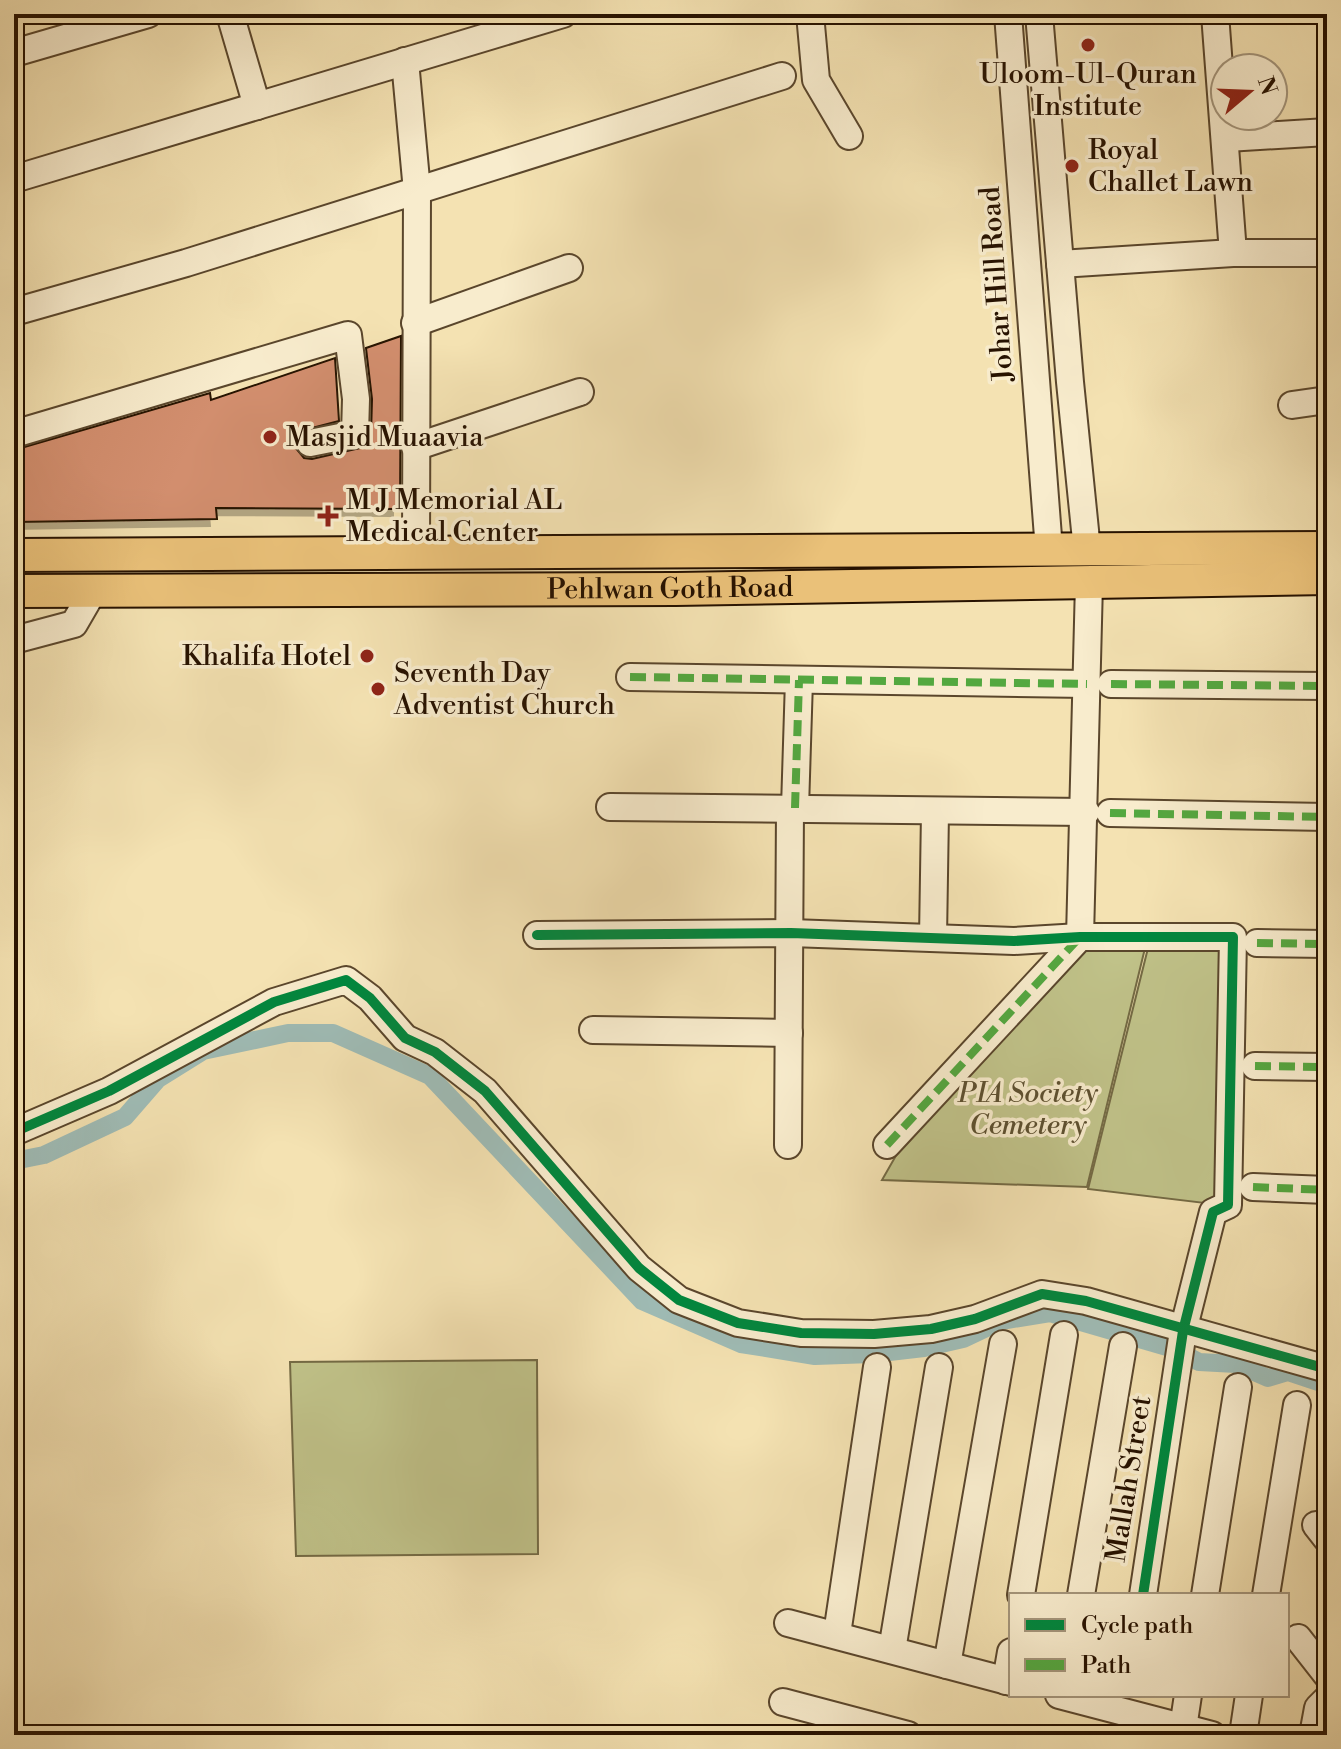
<svg xmlns="http://www.w3.org/2000/svg" width="1341" height="1749" font-family="'Libre Bodoni',serif">
  <defs>
    <filter id="shadow"><feDropShadow dx="-7" dy="7" stdDeviation="0" flood-color="#0004"/></filter>
  </defs>
  <rect width="100%" height="100%" fill="#f4e2b2"/>
  <filter id="stains"><feTurbulence type="fractalNoise" baseFrequency=".0025" numOctaves="4"/><feColorMatrix values="0 0 0 0 .2 0 0 0 0 .09 0 0 0 0 .02 0 0 0 .5 -.17"/></filter>
  <radialGradient id="worn" r=".72"><stop offset=".6" stop-color="#630" stop-opacity="0"/><stop offset="1" stop-color="#630" stop-opacity=".3"/></radialGradient>
  <g fill="#c0c289" stroke="#746a44" stroke-width="2">
    <path d="M1081,937L1146,944L1087,1187L882,1180L898,1152Z"/>
    <path d="M1149,944L1227,945L1221,1205L1088,1189Z"/>
    <path d="M537,1360L538,1554L296,1556L290,1362Z"/>
  </g>
  <g fill="none" stroke-linecap="round" stroke-linejoin="round">
    <path stroke="#9fbcb6" stroke-width="18" d="M14,1161L44,1155L125,1117L158,1079L203,1051L288,1033H333L430,1076L642,1301L741,1344L815,1356L872,1354L924,1348L963,1339L1001,1321L1050,1313L1174,1349L1199,1362L1236,1364L1268,1378L1288,1372L1327,1385"/>
  </g>
  <path fill="#d28e6e" stroke="#271200" stroke-width="2" filter="url(#shadow)" d="M401,336L400,509L216,508L217,519L14,522V450L210,393L211,400L335,358L339,421L300,431L295,447L304,458L312,459L364,447L371,435L372,399L366,348Z"/>
  <g fill="none" stroke-linecap="round" stroke-linejoin="round">
    <g stroke="#5a462c" stroke-width="30">
      <g id="minor">
        <path d="M230,14L257,106"/>
        <path d="M810,14L816,80L849,136"/>
        <path d="M1008,14L1049,550"/>
        <path d="M1039,14L1070,382L1087,550"/>
        <path d="M1215,14L1233,253"/>
        <path d="M14,53L148,14"/>
        <path d="M405,61L417,191L416,551"/>
        <path d="M1227,138L1327,132"/>
        <path d="M14,179L563,14"/>
        <path d="M1060,264L1233,253H1327"/>
        <path d="M14,312L186,263L782,76"/>
        <path d="M415,323L569,268"/>
        <path d="M1292,405L1327,400"/>
        <path d="M14,434L348,335L356,399L355,434L310,443"/>
        <path d="M415,447L580,392"/>
        <path d="M14,640L74,624L92,593"/>
        <path d="M630,677L1087,684"/>
        <path d="M1111,684L1327,686"/>
        <path d="M610,807L1086,812"/>
        <path d="M795,808L799,680"/>
        <path d="M1110,813L1327,817"/>
        <path d="M537,935L791,933L1014,941L1080,937H1233L1228,1205L1213,1212L1183,1331L1143,1595"/>
        <path d="M1080,937L1089,583"/>
        <path d="M933,938L935,812"/>
        <path d="M1257,943L1327,944"/>
        <path d="M593,1030L789,1033"/>
        <path d="M1255,1066L1327,1067"/>
        <path d="M14,1132L109,1091L274,1002L346,980L370,998L405,1038L435,1052L485,1091L639,1268L679,1300L738,1323L801,1333L874,1334L931,1329L975,1319L1042,1294L1086,1301L1327,1369"/>
        <path d="M788,1145L790,808"/>
        <path d="M887,1145L1080,937"/>
        <path d="M1253,1187L1327,1190"/>
        <path d="M1316,1525L1327,1539"/>
        <path d="M1021,1595L1064,1335"/>
        <path d="M1081,1595L1123,1346"/>
        <path d="M1205,1595L1238,1387"/>
        <path d="M1266,1595L1297,1405"/>
        <path d="M788,1623L1011,1682"/>
        <path d="M837,1634L877,1367"/>
        <path d="M1298,1638L1327,1675"/>
        <path d="M892,1650L939,1367"/>
        <path d="M947,1665L1003,1344"/>
        <path d="M1006,1681L1011,1652"/>
        <path d="M1059,1695L1212,1735"/>
        <path d="M783,1702L908,1735"/>
        <path d="M1183,1728L1188,1695"/>
        <path d="M1243,1735L1249,1695"/>
        <path d="M1313,1735L1318,1708L1327,1699"/>
      </g>
    </g>
    <g stroke="#271200" stroke-width="36">
      <g id="major">
        <path d="M14,555L1327,548"/>
        <path id="s1" d="M14,591L676,589L1327,578"/>
      </g>
    </g>
    <use href="#minor" stroke="#f8eccd" stroke-width="26"/>
    <use href="#major" stroke="#eac179" stroke-width="32"/>
    <g stroke="#53a840" stroke-width="8" stroke-dasharray="16 8" stroke-linecap="butt">
      <path d="M630,677L1087,684"/>
      <path d="M1111,684L1327,686"/>
      <path d="M795,808L799,680"/>
      <path d="M1110,813L1327,817"/>
      <path d="M1257,943L1327,944"/>
      <path d="M1255,1066L1327,1067"/>
      <path d="M887,1145L1080,937"/>
      <path d="M1253,1187L1327,1190"/>
    </g>
    <g stroke="#f8eccd" stroke-width="15">
      <g id="cycleway">
        <path d="M537,935L791,933L1014,941L1080,937H1233L1228,1205L1213,1212L1183,1331L1143,1595"/>
        <path d="M14,1132L109,1091L274,1002L346,980L370,998L405,1038L435,1052L485,1091L639,1268L679,1300L738,1323L801,1333L874,1334L931,1329L975,1319L1042,1294L1086,1301L1327,1369"/>
      </g>
    </g>
    <use href="#cycleway" stroke="#00873e" stroke-width="10"/>
  </g>
  <g fill="#8f2418" stroke="#f8eccd" stroke-width="3">
    <circle cx="1088" cy="45" r="8"/>
    <circle cx="1072" cy="166" r="8"/>
    <circle cx="270" cy="437" r="8"/>
    <path d="M324 504h8v8h8v8h-8v8h-8v-8h-8v-8h8z"/>
    <circle cx="367" cy="656" r="8"/>
    <circle cx="378" cy="689" r="8"/>
  </g>
  <g text-anchor="middle" dominant-baseline="central" stroke-width="7" stroke-linejoin="round" paint-order="stroke">
    <g font-size="28" fill="#271200" stroke="#f8eccd" text-anchor="start">
      <text x="1088" y="74" text-anchor="middle">Uloom-Ul-Quran<tspan x="1088" dy="32">Institute</tspan></text>
      <text x="1088" y="150">Royal<tspan x="1088" dy="32">Challet Lawn</tspan></text>
      <text x="286" y="437">Masjid Muaavia</text>
      <text x="346" y="500">M J Memorial AL<tspan x="346" dy="32">Medical Center</tspan></text>
      <text x="351" y="656" text-anchor="end">Khalifa Hotel</text>
      <text x="394" y="673">Seventh Day<tspan x="394" dy="32">Adventist Church</tspan></text>
    </g>
    <g font-size="28" fill="#271200" stroke="#f8eccd">
      <text transform="translate(997 284) rotate(-94)">Johar Hill Road</text>
      <text stroke="none"><textPath href="#s1" startOffset="656">Pehlwan Goth Road</textPath></text>
      <text transform="translate(1129 1479) rotate(-81)">Mallah Street</text>
    </g>
    <g font-size="28" font-style="italic" fill="#5d5030" stroke="#f8eccd">
      <text x="1028" y="1093">PIA Society<tspan x="1028" dy="32">Cemetery</tspan></text>
    </g>
  </g>
  <rect width="1341" height="1749" fill="none" stroke="#f4e2b2" stroke-width="48"/>
  <rect x="16" y="16" width="1309" height="1717" fill="none" stroke="#271200" stroke-width="4"/>
  <rect x="24" y="24" width="1293" height="1701" fill="none" stroke="#271200" stroke-width="2"/>
  <rect x="1009" y="1593" width="280" height="104" fill="#f8eccd" stroke="#a4957b" stroke-width="2"/>
  <rect x="1025" y="1619" width="40" height="12" fill="#00873e" stroke="#a4957b" stroke-width="2"/>
  <text x="1081" y="1633" font-size="24" fill="#271200">Cycle path</text>
  <rect x="1025" y="1659" width="40" height="12" fill="#53a840" stroke="#a4957b" stroke-width="2"/>
  <text x="1081" y="1673" font-size="24" fill="#271200">Path</text>
  <g transform="translate(1249 92) rotate(71)"><circle r="38" fill="#f8eccd" stroke="#a4957b" stroke-width="2"/>
  <path d="M0-6L14 30L0 20L-14 30Z" fill="#8f2418"/>
  <text y="-12" font-size="22" font-weight="bold" text-anchor="middle" fill="#271200">N</text>
  </g>
  <rect width="100%" height="100%" filter="url(#stains)"/>
  <rect width="100%" height="100%" fill="url(#worn)"/>
</svg>
